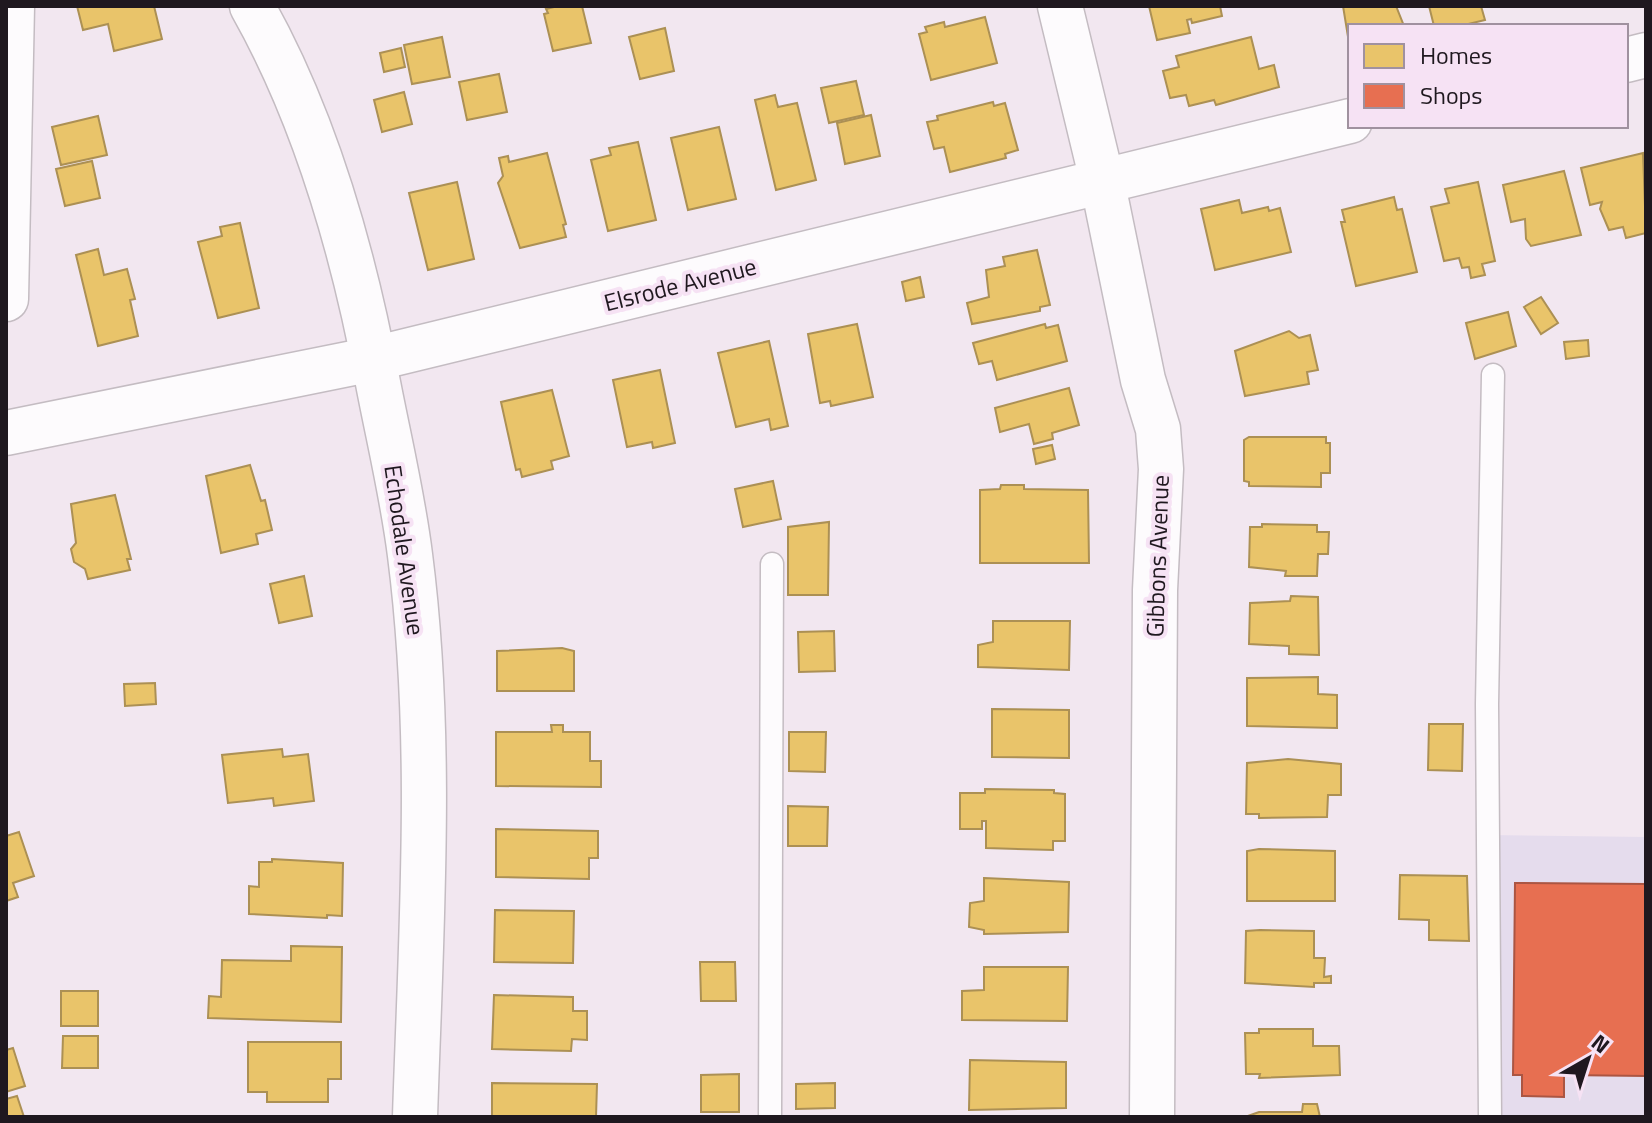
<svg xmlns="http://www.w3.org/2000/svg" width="1652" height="1123" font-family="'Titillium Web',sans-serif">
  <rect width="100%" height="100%" fill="#f2e7f0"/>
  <path fill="#e5dced" d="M1486,835L1646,837V1117H1486Z"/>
  <g fill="#e9c46a" stroke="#ac9054" stroke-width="2">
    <path d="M77,6H154L162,39L114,51L108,24L83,30Z"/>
    <path d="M558,6H582L591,43L553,51L544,14L548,13L546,9Z"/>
    <path d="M1149,6H1220L1222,16L1192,23L1191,19L1187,20L1190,33L1157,40Z"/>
    <path d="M1343,6H1396L1404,26H1350V49Z"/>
    <path d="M1429,6H1481L1485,20L1460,26H1434Z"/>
    <path d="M985,17L997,63L931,80L919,34L927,32L925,27L944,22L945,27Z"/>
    <path d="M665,28L674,71L640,79L629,37Z"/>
    <path d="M442,37L450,77L412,84L404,45Z"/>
    <path d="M1251,37L1259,69L1274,65L1279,87L1216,105L1214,100L1189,106L1186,95L1170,98L1163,71L1179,67L1176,56Z"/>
    <path d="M401,48L405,67L384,72L380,53Z"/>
    <path d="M499,74L507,112L467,120L459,82Z"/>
    <path d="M856,81L864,115L829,123L821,88Z"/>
    <path d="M404,92L412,124L382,132L374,100Z"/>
    <path d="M775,95L778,107L797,103L816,180L776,190L755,100Z"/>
    <path d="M993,102L994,106L1005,103L1018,150L1005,154L1006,158L950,172L944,147L934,149L927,122L938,120L937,116Z"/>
    <path d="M871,115L880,156L845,164L837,123Z"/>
    <path d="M98,116L107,155L61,165L52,127Z"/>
    <path d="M719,127L736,199L688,210L671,138Z"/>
    <path d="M638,142L656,220L608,231L591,160L611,155L609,148Z"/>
    <path d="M547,153L566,224L563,225L566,237L520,248L498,183L503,176L499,158L508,156L509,162Z"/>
    <path d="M1643,153L1646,233L1626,238L1623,227L1609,230L1600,209L1602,202L1590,205L1581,168Z"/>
    <path d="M92,161L100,198L65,206L56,169Z"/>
    <path d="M1564,171L1581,235L1531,246L1526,239L1525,219L1511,222L1503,185Z"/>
    <path d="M457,182L474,259L428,270L409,193Z"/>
    <path d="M1478,182L1495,261L1482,264L1485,275L1471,278L1469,267L1462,268L1459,258L1444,261L1431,207L1449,203L1445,189Z"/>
    <path d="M1394,197L1397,210L1402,209L1417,272L1356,286L1341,222H1345L1342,210Z"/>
    <path d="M1239,200L1242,213L1268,207L1269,211L1280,208L1291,252L1215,270L1201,209Z"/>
    <path d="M240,223L259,308L218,318L198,242L222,236L220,227Z"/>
    <path d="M98,249L104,275L127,269L135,299L130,300L138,336L98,346L76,255Z"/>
    <path d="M1037,250L1050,305L1040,307V311L972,324L967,303L989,297L986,270L1005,266L1003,257Z"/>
    <path d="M920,277L924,297L906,301L902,282Z"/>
    <path d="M1541,297L1558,323L1541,334L1524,307Z"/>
    <path d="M1508,312L1516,346L1475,359L1466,323Z"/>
    <path d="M857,324L873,397L831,406L830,401L820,403L808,334Z"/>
    <path d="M1045,324L1046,328L1058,325L1067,361L997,380L992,361L979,364L973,343Z"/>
    <path d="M1289,331L1299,338L1310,335L1318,370L1307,372L1309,384L1245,396L1235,351Z"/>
    <path d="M1588,340L1589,356L1566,359L1564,342Z"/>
    <path d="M769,341L788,426L771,430L769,419L736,427L718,353Z"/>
    <path d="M660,370L675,443L653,448L652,442L627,447L613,380Z"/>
    <path d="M1069,388L1079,425L1052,433L1053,439L1034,444L1029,424L1000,432L995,408Z"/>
    <path d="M552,390L569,456L551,461L553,469L522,477L520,469L516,470L501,402Z"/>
    <path d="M1249,437H1326V443H1330V473H1321V487L1249,486V482L1244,481V440Z"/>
    <path d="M1052,445L1055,459L1036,464L1033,449Z"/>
    <path d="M250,465L261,501L265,500L272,530L256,534L258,544L221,553L206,476Z"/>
    <path d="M773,481L781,519L743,527L735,489Z"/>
    <path d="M1001,485H1024V489L1088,490L1089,563H980V490L1000,489Z"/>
    <path d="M115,495L131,559H127L130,570L88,579L85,569L74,562L71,549L76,543L71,504Z"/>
    <path d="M829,522L828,595H788V527Z"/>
    <path d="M1262,524L1317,525V532H1329L1328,554H1318L1317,576H1285L1286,571L1249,567L1250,527H1262Z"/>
    <path d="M304,576L312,616L279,623L270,584Z"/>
    <path d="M1291,596L1318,597L1319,655L1289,654V646L1249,644L1250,603L1290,601Z"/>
    <path d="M993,621H1070L1069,670L978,667V645L993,642Z"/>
    <path d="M834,631L835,671L799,672L798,632Z"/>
    <path d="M562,648L574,651V691H497V651Z"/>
    <path d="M1318,677V694L1337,695V728L1247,726V678Z"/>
    <path d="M155,683L156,704L125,706L124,684Z"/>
    <path d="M992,709L1069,710V758L992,757Z"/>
    <path d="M1429,724H1463L1462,771L1428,770Z"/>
    <path d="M551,725H563V732H590V761H601V787L496,786V732H552Z"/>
    <path d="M789,732H826L825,772L789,771Z"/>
    <path d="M282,749L283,757L308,754L314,801L274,806L273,798L228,803L222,755Z"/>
    <path d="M1288,759L1341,764V795H1328L1327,817L1259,818V814H1246L1247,763Z"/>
    <path d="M985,789L1054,790V793L1065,794V841H1053V850L986,848V821H982V829H960V793H985Z"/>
    <path d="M788,806L828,807L827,846H788Z"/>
    <path d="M496,829L598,831V858H589V879L496,877Z"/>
    <path d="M19,832L34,876L13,883L18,897L6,901V836Z"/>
    <path d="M1259,849L1335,851V901H1247V851Z"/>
    <path d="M272,859L343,863L342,916L327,915V918L249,914V886L259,887V862H272Z"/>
    <path d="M1400,875L1467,876L1469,941L1429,940V920L1399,919Z"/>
    <path d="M984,878L1069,882L1068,932L984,934V930L969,927L970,903L984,901Z"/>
    <path d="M495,910L574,911L573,963L494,962Z"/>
    <path d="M1260,930L1314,931V958H1325L1324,977L1331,976V983H1314V987L1245,983L1246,931Z"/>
    <path d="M291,946L342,947L341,1022L208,1018L209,996L221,997L222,960L291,961Z"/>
    <path d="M700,962H735L736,1001H701Z"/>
    <path d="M984,967H1068L1067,1021L962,1020V991L984,990Z"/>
    <rect x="61" y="991" width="37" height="35"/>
    <path d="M494,995L573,997V1011H587V1040L572,1039L571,1051L492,1049Z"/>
    <path d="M1259,1029H1313V1046H1339L1340,1075L1259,1078L1260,1074H1246L1245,1033H1259Z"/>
    <path d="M63,1036H98V1068H62Z"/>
    <path d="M248,1042H341V1079H328V1102H267V1092H248Z"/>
    <path d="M13,1048L25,1086L6,1092V1050Z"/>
    <path d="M970,1060L1066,1062V1108L969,1110Z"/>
    <path d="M739,1074V1112H701V1075Z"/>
    <path d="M492,1083L597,1084L596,1117H492Z"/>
    <path d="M835,1083V1108L796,1109V1084Z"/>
    <path d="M17,1096L24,1117H6V1099Z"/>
    <path d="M1303,1104H1317L1320,1117H1245L1259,1112H1302Z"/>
  </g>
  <path fill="#e76f51" stroke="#ab5542" stroke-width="2" d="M1515,883L1646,884V1076L1564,1075V1097L1522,1096V1075H1513Z"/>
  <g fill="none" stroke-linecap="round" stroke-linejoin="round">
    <g stroke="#c4bcc2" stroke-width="25">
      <g id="lane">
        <path d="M770,1117L772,564"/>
        <path d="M1490,1117L1487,704L1493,375"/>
      </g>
    </g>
    <g stroke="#c4bcc2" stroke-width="47">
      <g id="street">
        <path d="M1060,6L1102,180L1143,380L1158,429L1161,469L1155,590L1152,1117"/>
        <path d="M1626,60L1646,55"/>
        <path d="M6,299L12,6"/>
        <path d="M6,433L373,359L1350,121"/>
      </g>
    </g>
    <g stroke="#c4bcc2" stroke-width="47">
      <path id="secondary" d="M252,6C317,121 354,254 378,383C389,440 403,498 410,555C434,741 421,930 415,1117"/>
    </g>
    <use href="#lane" stroke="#fdfbfd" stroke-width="22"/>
    <use href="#street" stroke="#fdfbfd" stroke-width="44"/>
    <use href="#secondary" stroke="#fdfbfd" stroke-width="44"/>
  </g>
  <g text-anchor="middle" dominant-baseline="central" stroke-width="8" stroke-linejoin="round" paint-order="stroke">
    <g font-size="24" fill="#1f181f" stroke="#f6e2f4">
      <text transform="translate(680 284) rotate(-14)">Elsrode Avenue</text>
      <text transform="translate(405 550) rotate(82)">Echodale Avenue</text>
      <text transform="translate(1157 556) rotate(-88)">Gibbons Avenue</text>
    </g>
  </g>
  <rect width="1652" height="1123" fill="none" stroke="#1f181f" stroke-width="16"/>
  <rect x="1348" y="24" width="280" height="104" fill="#f6e2f4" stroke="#a0919f" stroke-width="2"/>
  <rect x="1364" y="44" width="40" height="24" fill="#e9c46a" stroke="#a0919f" stroke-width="2"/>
  <text x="1420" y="64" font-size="24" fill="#1f181f">Homes</text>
  <rect x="1364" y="84" width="40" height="24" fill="#e76f51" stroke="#a0919f" stroke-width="2"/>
  <text x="1420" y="104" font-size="24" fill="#1f181f">Shops</text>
  <g transform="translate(1588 1059) rotate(39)" stroke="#f6e2f4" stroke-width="6" paint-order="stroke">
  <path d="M0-6L14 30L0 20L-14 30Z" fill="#1f181f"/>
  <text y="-12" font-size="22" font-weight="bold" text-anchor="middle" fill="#1f181f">N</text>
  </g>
</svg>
